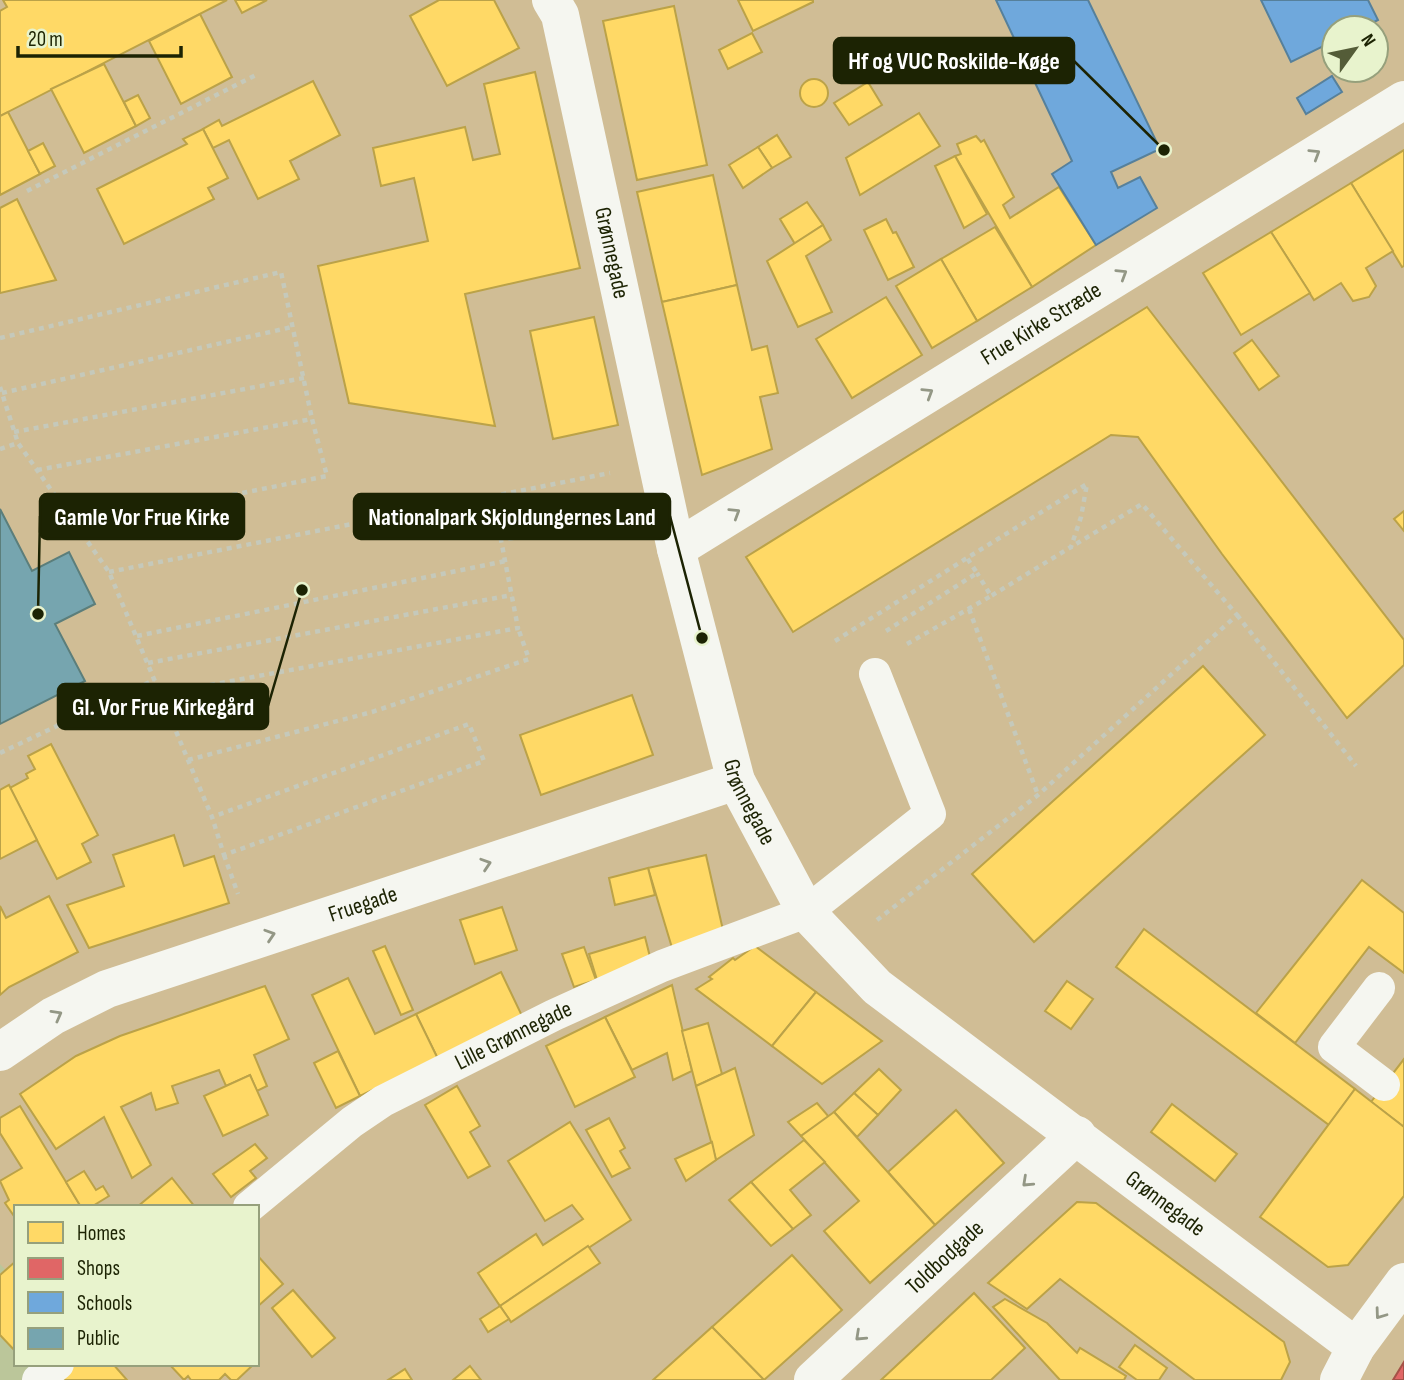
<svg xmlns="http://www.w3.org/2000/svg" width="1404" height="1380" font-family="'Sofia Sans Condensed',sans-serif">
  <rect width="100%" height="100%" fill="#bbc69a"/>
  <path fill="#d0bd95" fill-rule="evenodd" d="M0,0H1404V1380H108L93,1364H257V1207H16V1281L0,1264ZM1334,28H1376V70H1334Z"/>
  <g fill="#ffd966" stroke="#bba248" stroke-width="2">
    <path d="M3,0H227L0,116V11L7,7Z"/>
    <path d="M235,0H267L242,13Z"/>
    <path d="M439,0H494L519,48L447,86L410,16Z"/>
    <path d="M738,0H813V2L753,31Z"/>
    <path d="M674,6L707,165L637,180L603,21Z"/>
    <path d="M200,14L232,77L181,104L149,41Z"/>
    <path d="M752,33L762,52L728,69L719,50Z"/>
    <path d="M104,64L136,126L84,153L51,89Z"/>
    <path d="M535,72L580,268L465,294L495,426L349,403L318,266L428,241L414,178L381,186L373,148L465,127L473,160L500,154L484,84Z"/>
    <circle cx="814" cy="93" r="14"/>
    <path d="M313,81L340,135L290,161L299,179L258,199L229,140L213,148L203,129L219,120L222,126Z"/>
    <path d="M868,82L882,105L849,125L834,103Z"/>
    <path d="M138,95L150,118L136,126L124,102Z"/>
    <path d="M8,112L40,174L0,195V116Z"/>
    <path d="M919,113L940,146L860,195L846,158Z"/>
    <path d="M203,129L228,178L208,188L214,199L124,244L97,189L187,144L183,139Z"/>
    <path d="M777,135L791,157L772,168L758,147Z"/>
    <path d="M976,136L981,142L984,140L1014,197L1003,205L1010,218L1059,187L1096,245L1032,287L955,156L961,154L957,144Z"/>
    <path d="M43,143L55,166L40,174L28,151Z"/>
    <path d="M758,147L772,168L743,188L729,165Z"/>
    <path d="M1404,150V266L1402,267L1351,183Z"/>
    <path d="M955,156L987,214L964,228L935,166Z"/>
    <path d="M713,175L737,285L662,302L637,192Z"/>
    <path d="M1351,183L1393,251L1366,268L1376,286L1369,297L1353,301L1341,283L1314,300L1271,232Z"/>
    <path d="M17,199L56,280L0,293V208Z"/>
    <path d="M807,202L823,225L795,244L780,219Z"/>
    <path d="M886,219L893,233L896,232L914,267L888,280L864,230Z"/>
    <path d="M823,225L831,240L806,256L832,312L798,327L767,261Z"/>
    <path d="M995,227L1032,287L977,321L941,259Z"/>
    <path d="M1271,232L1310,293L1241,335L1203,273Z"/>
    <path d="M941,259L977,321L932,348L896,286Z"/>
    <path d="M737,285L752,350L767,346L778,393L760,397L772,449L702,475L662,302Z"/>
    <path d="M886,297L922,355L852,398L816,339Z"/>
    <path d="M1147,307L1404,640V665L1347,718L1222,554L1138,437L1111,435L793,632L746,557Z"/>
    <path d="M594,317L618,425L553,439L530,331Z"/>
    <path d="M1252,340L1279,376L1259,390L1234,353Z"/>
    <path d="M1404,511V531L1394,519Z"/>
    <path d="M1203,666L1265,735L1034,942L972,874Z"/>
    <path d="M632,695L653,755L541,795L520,735Z"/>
    <path d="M51,744L98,835L82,844L91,862L57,879L10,788L28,778L26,774L35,769L28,756Z"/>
    <path d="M9,785L37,840L0,859V790Z"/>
    <path d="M174,835L184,866L214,856L229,903L89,948L67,905L124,886L113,855Z"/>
    <path d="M706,855L725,939L673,951L648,868Z"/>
    <path d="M648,868L655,895L615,905L609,878Z"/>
    <path d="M1362,880L1404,913V973L1369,947L1295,1043L1256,1013Z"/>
    <path d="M49,896L78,952L9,987L0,995V906L6,918Z"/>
    <path d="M502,907L517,950L475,964L460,920Z"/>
    <path d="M1144,929L1355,1089L1329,1125L1116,967Z"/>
    <path d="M645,937L651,961L598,983L589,954Z"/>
    <path d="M385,946L413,1010L401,1015L373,951Z"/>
    <path d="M755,946L816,992L772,1046L696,989L712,979L709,977L733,958L735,960Z"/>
    <path d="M584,947L596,980L574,987L562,954Z"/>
    <path d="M501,972L523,1018L438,1059L416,1014Z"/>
    <path d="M348,978L375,1034L416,1014L438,1059L360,1096L312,995Z"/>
    <path d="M1067,981L1093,999L1071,1029L1045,1011Z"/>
    <path d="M672,985L692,1071L673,1080L667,1053L632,1070L605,1017Z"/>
    <path d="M265,986L289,1039L254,1055L267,1086L257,1091L250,1075L226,1086L219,1070L172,1086L178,1103L156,1110L151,1093L121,1107L151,1165L132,1178L104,1117L56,1149L20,1094L76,1056L120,1036Z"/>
    <path d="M816,992L882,1041L822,1084L772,1046Z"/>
    <path d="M605,1017L635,1077L575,1107L546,1046Z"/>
    <path d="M708,1023L722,1074L696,1086L682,1031Z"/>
    <path d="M338,1051L360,1096L336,1108L314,1063Z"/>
    <path d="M1404,1059V1127L1371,1102Z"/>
    <path d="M735,1068L754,1135L716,1160L696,1086Z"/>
    <path d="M879,1069L901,1090L878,1115L854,1093Z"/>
    <path d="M250,1075L268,1115L223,1136L204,1096Z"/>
    <path d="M457,1086L480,1126L470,1132L490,1166L468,1178L425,1105Z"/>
    <path d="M1355,1089L1404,1127V1196L1348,1265L1328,1267L1260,1217Z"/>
    <path d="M854,1093L878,1115L857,1137L834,1112Z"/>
    <path d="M817,1103L829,1117L801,1136L788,1122Z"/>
    <path d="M1172,1104L1237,1154L1215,1181L1151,1132Z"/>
    <path d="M20,1106L66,1182L81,1207H16V1219L5,1203L9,1200L0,1181L22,1168L0,1133V1118Z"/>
    <path d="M956,1110L1004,1163L935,1225L888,1172Z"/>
    <path d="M834,1112L935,1225L870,1283L824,1231L859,1201L801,1136Z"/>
    <path d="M609,1118L625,1148L620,1151L630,1168L612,1177L586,1130Z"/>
    <path d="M570,1122L631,1220L500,1306L478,1273L536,1234L543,1245L583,1219L572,1205L545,1221L508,1161Z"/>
    <path d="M804,1140L825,1162L790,1190L811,1215L793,1229L751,1182Z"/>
    <path d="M712,1142L716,1160L686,1181L675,1159Z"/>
    <path d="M255,1144L267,1158L250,1171L256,1178L231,1197L213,1174Z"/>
    <path d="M84,1171L96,1190L103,1186L109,1196L91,1207H81L66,1182Z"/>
    <path d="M172,1178L195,1207H137Z"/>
    <path d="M751,1182L793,1229L771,1246L729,1200Z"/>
    <path d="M1077,1202L1096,1203L1284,1342L1290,1362L1281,1380H1195L1060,1279L1027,1309L988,1283Z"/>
    <path d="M588,1246L600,1263L511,1322L500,1306Z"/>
    <path d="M257,1255L283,1284L257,1307Z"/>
    <path d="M792,1255L842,1310L764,1380L712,1327Z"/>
    <path d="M16,1261V1352L0,1335V1275Z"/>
    <path d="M293,1290L335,1338L312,1357L272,1308Z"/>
    <path d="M974,1293L1025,1348L991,1380H881Z"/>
    <path d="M1005,1299L1047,1323L1077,1353L1080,1348L1126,1376L1124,1380H1060L993,1307Z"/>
    <path d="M500,1306L509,1319L488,1332L480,1319Z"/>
    <path d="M712,1327L764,1380H653Z"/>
    <path d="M1135,1345L1167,1368L1159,1380H1137L1119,1367Z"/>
    <path d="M74,1364H113L127,1380H57Z"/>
    <path d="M169,1364H254L237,1380H231L225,1374L219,1380H191L188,1376L184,1380Z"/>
    <path d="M470,1366L481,1380H453Z"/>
    <path d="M405,1369L412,1380H388Z"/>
  </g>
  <path fill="#e06666" stroke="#a55248" stroke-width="2" d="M1404,1362V1380H1393Z"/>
  <g fill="#6fa8dc" stroke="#56809b" stroke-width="2">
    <path d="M996,0H1088L1160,149L1111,172L1118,188L1140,177L1157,208L1096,245L1052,174L1072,161Z"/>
    <path d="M1261,0H1368L1378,20L1362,28H1334V41L1291,62Z"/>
    <path d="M1332,76L1342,92L1306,114L1297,98Z"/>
  </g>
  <path fill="#76a5af" stroke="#5b7e7b" stroke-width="2" d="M0,509L32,571L69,552L95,604L55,624L85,681L0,724Z"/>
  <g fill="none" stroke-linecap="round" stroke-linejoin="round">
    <g stroke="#c5c9bb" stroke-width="4.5" stroke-dasharray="5 5" stroke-linecap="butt">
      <path d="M27,191L256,75"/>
      <path d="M0,338L281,272L312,419"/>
      <path d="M0,387L18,443"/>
      <path d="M2,393L292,327"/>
      <path d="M14,432L304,378"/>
      <path d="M0,449L18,443L109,572L212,817L224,855L484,761L469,724L212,817"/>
      <path d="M37,470L312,419L327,476L78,526"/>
      <path d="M109,572L610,473"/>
      <path d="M969,609L1038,795"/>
      <path d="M1237,615L1356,766"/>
      <path d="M886,631L977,573L967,558L1087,484L1081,517L1071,547L991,596"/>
      <path d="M137,636L506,561"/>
      <path d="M835,641L967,558"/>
      <path d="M907,644L991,596L977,573"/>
      <path d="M148,663L512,595"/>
      <path d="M161,694L518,628L501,540L513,538L506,493"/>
      <path d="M0,753L154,680"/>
      <path d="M188,760L372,712L529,659L518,628"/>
      <path d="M224,855L238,894"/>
      <path d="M877,920L1038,795L1237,615L1142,504L1071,547"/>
    </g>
    <g stroke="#f5f6f0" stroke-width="32">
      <path d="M1379,988L1334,1047L1384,1085"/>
      <path id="s1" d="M249,1207L352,1122L383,1101L554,1015L662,966L806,912L930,814L875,674"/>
      <path d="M38,1380L58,1364"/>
    </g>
    <g stroke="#f5f6f0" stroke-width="38">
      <path id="s2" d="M551,0L560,15L676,549L736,781L806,912L877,987L1356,1347"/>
      <path id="s3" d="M676,549L1404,100"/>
      <path id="s4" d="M0,1052L53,1016L107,989L736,781"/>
      <path id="s5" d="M813,1380L1077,1135"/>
      <path d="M1339,1380L1356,1347L1404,1282"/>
    </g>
  </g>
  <defs><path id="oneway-chevron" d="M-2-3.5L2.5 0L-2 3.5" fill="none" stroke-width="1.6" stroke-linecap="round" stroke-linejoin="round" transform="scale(1.75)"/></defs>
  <g stroke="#939785">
    <use href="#oneway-chevron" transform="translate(1315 154) rotate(-32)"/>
    <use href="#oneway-chevron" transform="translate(1122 274) rotate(-32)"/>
    <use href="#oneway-chevron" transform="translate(928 393) rotate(-32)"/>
    <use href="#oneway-chevron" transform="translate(735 513) rotate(-32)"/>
    <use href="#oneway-chevron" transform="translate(486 864) rotate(-18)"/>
    <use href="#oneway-chevron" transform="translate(270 935) rotate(-18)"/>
    <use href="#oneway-chevron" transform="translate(57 1015) rotate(-29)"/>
    <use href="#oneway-chevron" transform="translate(1027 1182) rotate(137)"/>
    <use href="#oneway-chevron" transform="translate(1380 1314) rotate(126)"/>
    <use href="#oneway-chevron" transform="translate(860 1336) rotate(137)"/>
  </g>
  <g text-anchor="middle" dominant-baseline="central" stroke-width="7" stroke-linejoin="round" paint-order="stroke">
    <g font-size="23" fill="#1c2303" stroke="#e8f3cd">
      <text stroke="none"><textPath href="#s2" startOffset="261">Grønnegade</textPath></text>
      <text stroke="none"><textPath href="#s3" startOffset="429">Frue Kirke Stræde</textPath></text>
      <text stroke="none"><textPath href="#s2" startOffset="828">Grønnegade</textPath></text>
      <text stroke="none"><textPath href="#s4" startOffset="394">Fruegade</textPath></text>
      <text stroke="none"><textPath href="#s1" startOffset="317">Lille Grønnegade</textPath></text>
      <text stroke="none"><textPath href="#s2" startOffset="1416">Grønnegade</textPath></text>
      <text stroke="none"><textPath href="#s5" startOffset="180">Toldbodgade</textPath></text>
    </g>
  </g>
  <path fill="none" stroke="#1c2303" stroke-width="2.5" d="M1164 150L1074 61M38 614L40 516M702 638L670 516M302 590L268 706"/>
  <g fill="#1c2303" stroke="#e8f3cd" stroke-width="2.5">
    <circle cx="1164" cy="150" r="7"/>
    <circle cx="38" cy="614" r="7"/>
    <circle cx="702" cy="638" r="7"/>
    <circle cx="302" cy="590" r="7"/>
  </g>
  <g fill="#1c2303" stroke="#1c2303" stroke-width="2.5">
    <rect x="834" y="38" width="240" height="45" rx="7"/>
    <rect x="40" y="494" width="204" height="45" rx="7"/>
    <rect x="354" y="494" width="316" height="45" rx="7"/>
    <rect x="58" y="684" width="210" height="45" rx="7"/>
  </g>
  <g font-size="24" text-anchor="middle" font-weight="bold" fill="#fff">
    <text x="954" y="69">Hf og VUC Roskilde-Køge</text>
    <text x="142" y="525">Gamle Vor Frue Kirke</text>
    <text x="512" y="525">Nationalpark Skjoldungernes Land</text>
    <text x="163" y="715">Gl. Vor Frue Kirkegård</text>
  </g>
  <rect x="14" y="1205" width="245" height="161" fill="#e8f3cd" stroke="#96a07c" stroke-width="2"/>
  <rect x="28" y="1222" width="35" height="21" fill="#ffd966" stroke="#96a07c" stroke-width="2"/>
  <text x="77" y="1240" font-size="21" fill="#1c2303">Homes</text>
  <rect x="28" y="1258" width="35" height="21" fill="#e06666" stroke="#96a07c" stroke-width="2"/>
  <text x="77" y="1275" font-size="21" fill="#1c2303">Shops</text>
  <rect x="28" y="1292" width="35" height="21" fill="#6fa8dc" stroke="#96a07c" stroke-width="2"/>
  <text x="77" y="1310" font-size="21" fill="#1c2303">Schools</text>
  <rect x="28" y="1328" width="35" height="21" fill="#76a5af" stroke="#96a07c" stroke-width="2"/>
  <text x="77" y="1345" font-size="21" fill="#1c2303">Public</text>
  <g transform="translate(1355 49) rotate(57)"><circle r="33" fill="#e8f3cd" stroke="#96a07c" stroke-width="2"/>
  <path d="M0-5L12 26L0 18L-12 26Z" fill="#545c38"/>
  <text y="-10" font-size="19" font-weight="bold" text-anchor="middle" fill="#1c2303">N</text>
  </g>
  <path d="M18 46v10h163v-10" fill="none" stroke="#1c2303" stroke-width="3.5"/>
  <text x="28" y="46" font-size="21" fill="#1c2303" stroke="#e8f3cd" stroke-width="5" paint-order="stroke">20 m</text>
</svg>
